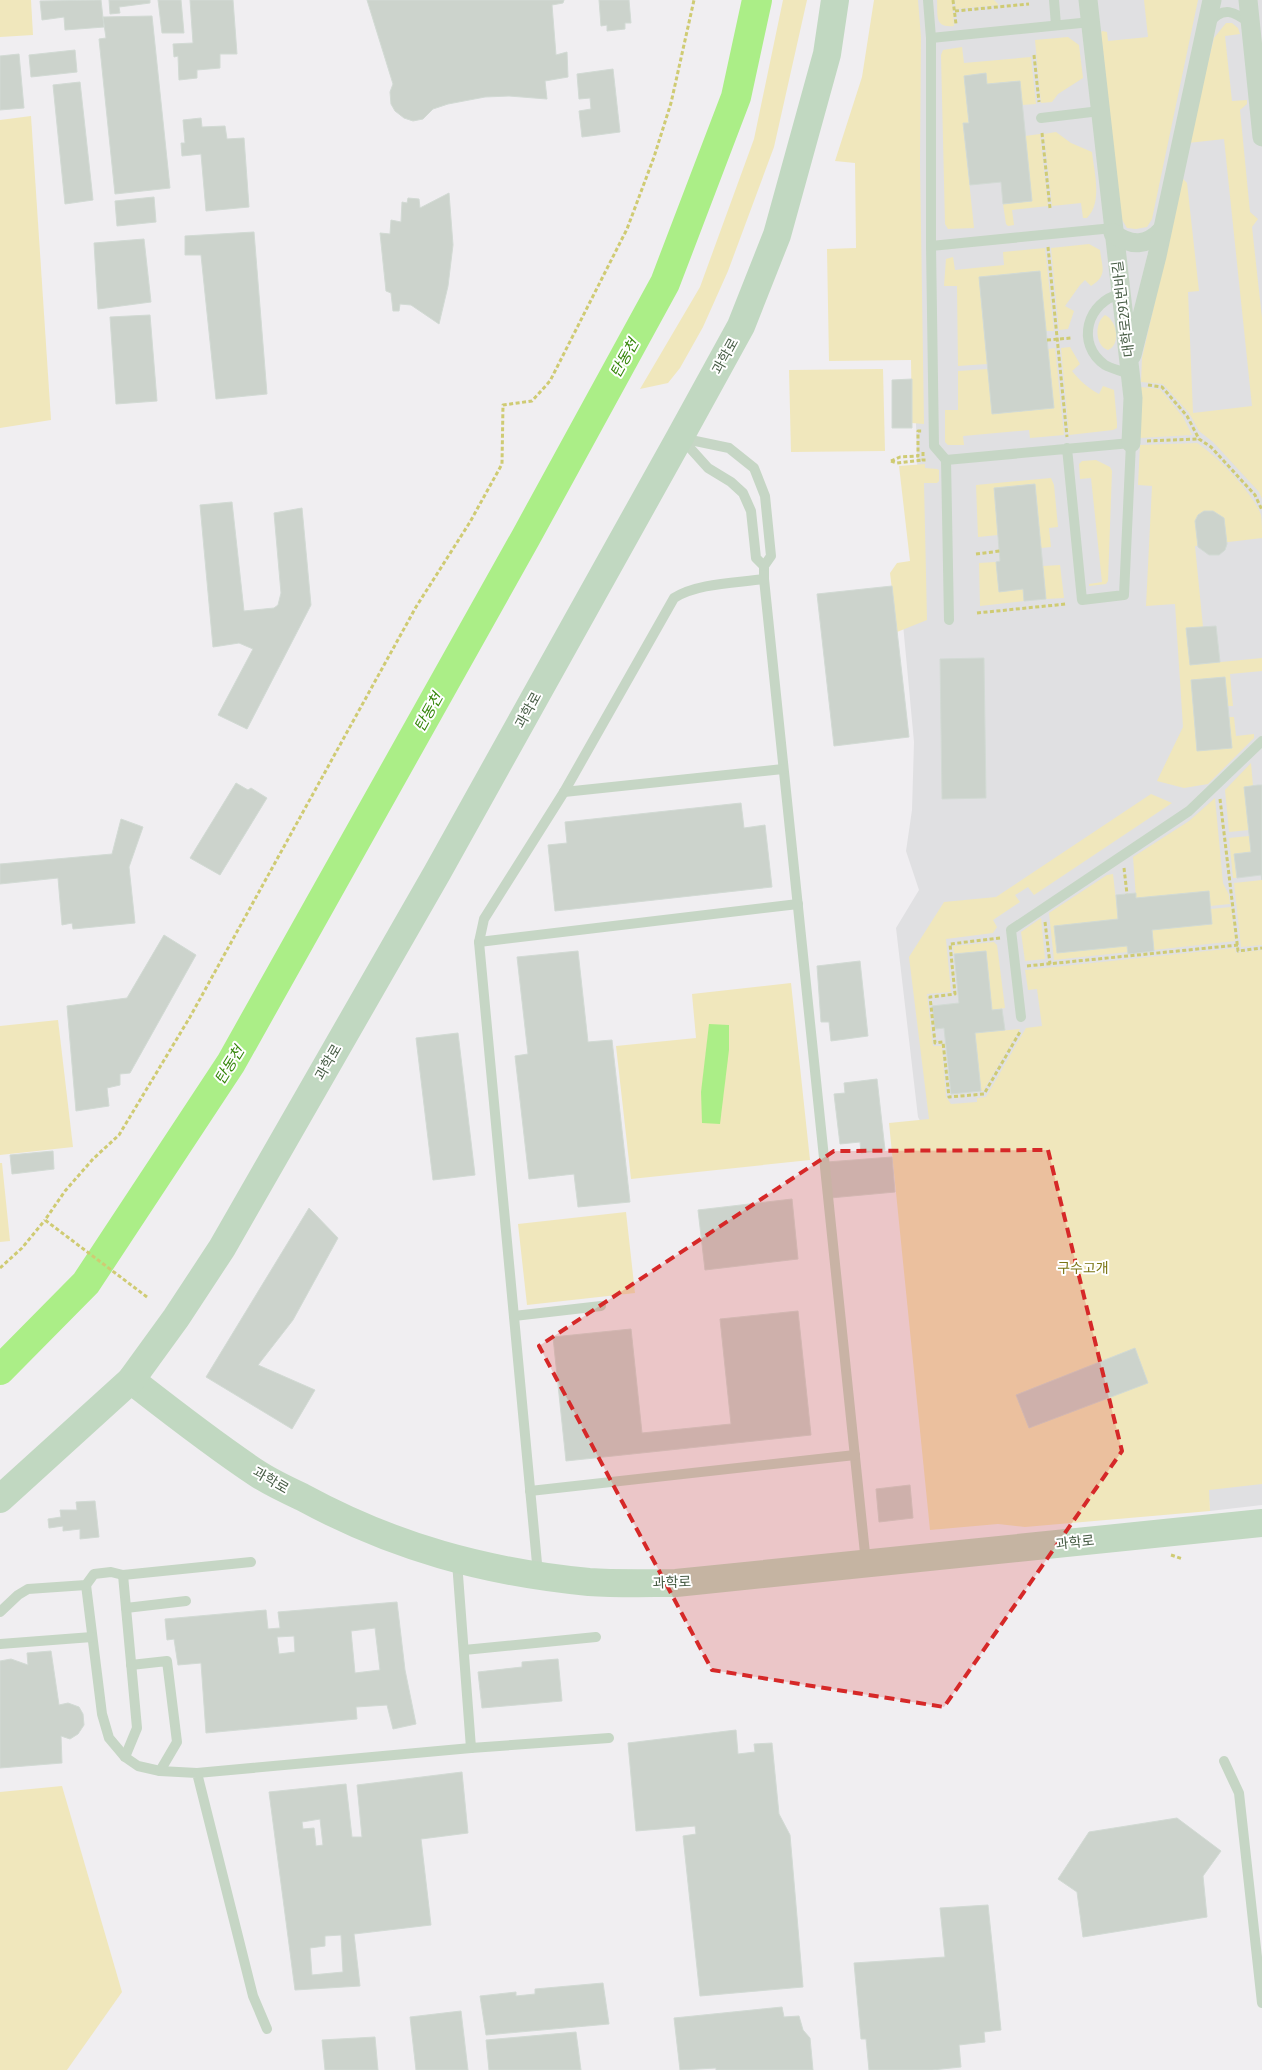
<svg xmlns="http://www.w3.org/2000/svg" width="1262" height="2070" font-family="'Asap Condensed','Noto Sans KR',sans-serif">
  <rect width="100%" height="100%" fill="#f0eef1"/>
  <path fill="#e0e0e2" d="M911,0H1262V1505L1210,1511L1208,1490L936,1151L918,1117L896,928L919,890L906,851L912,810L914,742L900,592L921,588L916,424Z"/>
  <g fill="#f0e7bc">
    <path d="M0,0H31L33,35L0,37Z"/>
    <path d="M783,0H807L774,147L728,271L703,327L680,368L668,383L640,389L700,287L754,139Z"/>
    <path d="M874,0H918L921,37L920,162L924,424L912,423L911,360L829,361L827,249L856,248L855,163L835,161L862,77Z"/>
    <path d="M937,0H952L954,26C934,28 938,16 937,0Z"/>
    <path d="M955,0H994L999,5L956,9Z"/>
    <path d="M1144,0H1198L1152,219L1147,227L1136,229L1127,228L1121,218L1101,33L1102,31L1107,32L1108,41L1148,37Z"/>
    <path d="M1226,23H1232L1238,28L1240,34L1225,36L1232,101L1247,100V104L1240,110L1250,212L1258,219L1252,227L1262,318V499L1259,492L1213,442L1199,431L1189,413L1163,384L1141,382L1142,358L1183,179L1187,183L1199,291L1188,292L1193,413L1252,406L1224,139L1188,143L1214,38Z"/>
    <path d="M1068,37L1079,45L1083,78L1058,94L1052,102L1041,103L1035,40Z"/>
    <path d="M962,47L964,63L1031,57L1036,104L1022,105L1019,81L987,84L986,73L964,76L969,123L963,124L974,228L948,229L945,224L941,55L943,50Z"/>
    <path d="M31,116L51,420L0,428V120Z"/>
    <path d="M1056,132L1071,143L1092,152C1094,172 1103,202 1087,218H1083L1081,203L1052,206L1044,134Z"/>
    <path d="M1040,134L1048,206L1012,210L1014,225L1008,226L1006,224L1003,204L1032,201L1025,136Z"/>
    <path d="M1089,244L1100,250C1102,268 1108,275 1091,286L1085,280L1080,285L1065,306L1074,311L1068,329L1059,330L1051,248Z"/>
    <path d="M1045,248L1054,331H1046L1040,271L979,277L987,364L958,366L957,286H944L946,259L953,257L955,270L1004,265L1003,252Z"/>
    <path d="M1105,315C1117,320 1121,345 1108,350C1095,346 1094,323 1105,315Z"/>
    <path d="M1070,347L1080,364L1072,371C1079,380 1088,388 1099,394L1103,386L1114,390L1117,423V428L1113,430L1069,435L1061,348Z"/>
    <path d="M1055,348L1064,435L1030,438L1029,430L963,436L964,445H948L945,442V410H958V371L988,369L992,414L1053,408L1048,349Z"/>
    <path d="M883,369L885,451L791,452L789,370Z"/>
    <path d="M1141,387L1160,389L1183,417L1192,435L1140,438Z"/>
    <path d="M1197,443C1216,455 1254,494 1261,515C1262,522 1262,531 1262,538L1195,546L1203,627L1186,628L1190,665L1262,658V671L1230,674L1233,706H1228L1225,677L1191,680L1197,751L1229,717H1234L1236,736L1254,734V738L1208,784L1184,788L1157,781L1183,727L1175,604L1146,606L1152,486L1138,485L1140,445Z"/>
    <path d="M1096,460L1110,467L1112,471L1108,581L1106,584L1089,586V584L1102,582L1091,478L1080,479L1079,464L1082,461Z"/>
    <path d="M925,464V468L937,469L939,470V481L937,483H924L927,620L897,632L890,573L897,563L910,561L899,466Z"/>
    <path d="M1051,478L1054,485L1058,527L1049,528L1051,547L1041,548L1035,484L994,489L998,535L978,537L976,485Z"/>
    <path d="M996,562L999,591L1023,589L1024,601L980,606L979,563Z"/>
    <path d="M1060,565L1064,598L1046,599L1043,566Z"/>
    <path d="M1251,763L1253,786L1245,787L1249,830L1229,832L1225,790Z"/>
    <path d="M1151,794L1172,803L1034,895L1028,887L1015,895L1020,902L993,920L997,927L993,933L946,939L951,992L927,994L933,1046H942L946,1097L951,1104L977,1102V1098L986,1097L1026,1028L1042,1026L1037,989L1028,990L1025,970L1235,948L1236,953L1262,950V1484L1209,1490L1210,1511L1025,1527L998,1524L930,1530L889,1123L929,1119L909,957L944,902L996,897Z"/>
    <path d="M1215,798L1223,883L1229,895L1230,904L1210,906L1136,898L1133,857L1189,821Z"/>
    <path d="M1249,836L1251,852L1234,854L1237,878H1233L1229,838Z"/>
    <path d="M1113,874L1118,919L1057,953L1127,946L1128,952L1054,960L1049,913L1107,875Z"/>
    <path d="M1262,880V945L1241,947L1234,883Z"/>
    <path d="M1231,907L1235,941L1154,950L1152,930L1210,909Z"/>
    <path d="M1041,918L1045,959L1025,961L1021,932Z"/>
    <path d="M994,942L997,945L1005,1008L992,1010L986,951L954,954L953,946Z"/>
    <path d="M791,983L810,1160L631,1179L616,1046L696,1038L692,994Z"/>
    <path d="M58,1020L73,1147L0,1155V1026Z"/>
    <path d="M1020,1029L983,1091H981L975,1033Z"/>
    <path d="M0,1163H2L10,1241L0,1242Z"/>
    <path d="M626,1212L635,1293L527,1305L518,1224Z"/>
    <path d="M62,1786L122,1992L67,2070H0V1792Z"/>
  </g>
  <path fill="#abee87" d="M709,1024L729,1025V1050L720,1124L702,1123L701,1092Z"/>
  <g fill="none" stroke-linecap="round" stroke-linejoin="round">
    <path stroke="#abee87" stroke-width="30" d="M0,1370L86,1283L231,1063L526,537L665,283L736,97L757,0"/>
  </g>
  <g fill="#ccd3cc" stroke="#d2dad4" fill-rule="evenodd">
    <path d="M101,0L104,27L65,30L64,17L42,20L40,1Z"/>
    <path d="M109,0H150V3L119,7L120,13L110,14Z"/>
    <path d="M158,0H181L184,33H162Z"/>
    <path d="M190,0H233L237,54H220V68L197,70V78L179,80L178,56L174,57L173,44L193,43Z"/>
    <path d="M367,0H564L563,3L552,5L556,55L567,52L568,77L545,81L547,99L509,96L485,97L448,104L433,109L423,119L413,121L404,118L395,111L391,104L390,92L393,84Z"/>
    <path d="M599,0H629L631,23H625V29L607,31V25L601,26Z"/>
    <path d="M152,16L170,188L115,194L99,39L106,38L103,17Z"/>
    <path d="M75,50L77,72L31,77L29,55Z"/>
    <path d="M19,54L24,108L0,110V56Z"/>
    <path d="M613,69L620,132L582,137L579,111L591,109L590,98L579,99L577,74Z"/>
    <path d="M986,73L987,84L1020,81L1032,201L1003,204L1001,182L970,185L963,123H969L964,76Z"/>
    <path d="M80,82L93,200L65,204L53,85Z"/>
    <path d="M201,118L202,127L225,126L227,139L244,138L249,207L206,211L201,154L182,156L181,143H185L183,120Z"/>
    <path d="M449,193L453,245L448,286L439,324L411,305L400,304L399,311H393L391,293L386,291L380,233L390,234L391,220L401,222L402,202L407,203L408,198L419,199L420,208Z"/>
    <path d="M154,197L156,222L117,226L115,201Z"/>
    <path d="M254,232L267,394L216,399L201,255H185V236Z"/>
    <path d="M144,239L151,302L98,309L94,243Z"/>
    <path d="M1040,271L1054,408L992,414L979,277Z"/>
    <path d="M150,315L157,401L116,404L110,317Z"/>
    <path d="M912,379V428H892V380Z"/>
    <path d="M1035,484L1046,599L1024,601L1023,589L999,592L996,562L1000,561L994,488Z"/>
    <path d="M232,502L244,611L274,608L278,605L281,593L274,513L302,508L311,605L247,729L218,715L253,649L239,643L213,647L200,505Z"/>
    <path d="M1204,511H1213L1224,518L1227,544L1225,550L1219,555H1209L1198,547L1195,521L1198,515Z"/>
    <path d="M892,586L909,737L834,746L817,594Z"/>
    <path d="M1216,626L1220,662L1190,665L1186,628Z"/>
    <path d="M984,658L986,798L942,799L940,659Z"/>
    <path d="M1225,677L1232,748L1197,751L1191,680Z"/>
    <path d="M236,783L248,790L251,788L267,798L220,875L190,858Z"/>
    <path d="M1258,785H1262V880L1261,875L1237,878L1234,854L1251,852L1244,787Z"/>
    <path d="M741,803L744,828L765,825L772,887L555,911L548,845L567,843L565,822Z"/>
    <path d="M121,819L143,827L129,867L135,923L73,929L72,923L62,925L58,878L0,884V864L112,854Z"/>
    <path d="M1209,891L1212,924L1152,930L1154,951L1128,954L1127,946L1057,953L1054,926L1118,919L1116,895L1136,893V898Z"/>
    <path d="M164,935L196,955L130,1073L120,1074V1085L107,1088L109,1106L76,1111L67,1006L127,998Z"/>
    <path d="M578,951L588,1042L612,1040L630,1202L578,1207L574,1174L529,1179L515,1056L528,1054L517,957Z"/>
    <path d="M986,951L992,1010L1002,1009L1005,1030L975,1033L981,1091L951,1094L944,1028L935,1029L932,1006L959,1003L954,954Z"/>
    <path d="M860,961L868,1036L831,1041L829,1022H821L817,966Z"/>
    <path d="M458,1033L475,1175L433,1180L416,1038Z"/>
    <path d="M877,1079L885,1150L861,1153L860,1142L840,1144L834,1094L845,1093L844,1083Z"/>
    <path d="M53,1151L54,1169L12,1174L10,1155Z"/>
    <path d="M892,1157L895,1192L830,1198L827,1162Z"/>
    <path d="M792,1199L798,1259L705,1270L698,1210Z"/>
    <path d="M309,1208L338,1238L293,1320L258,1365L315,1390L292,1429L206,1377Z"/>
    <path d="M798,1311L811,1435L566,1461L553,1337L631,1329L642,1433L731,1424L720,1319Z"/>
    <path d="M1135,1348L1148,1383L1029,1428L1016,1395Z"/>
    <path d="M910,1485L913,1518L879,1522L876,1489Z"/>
    <path d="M95,1501L99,1537L80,1539V1529L63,1531V1526L49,1528L48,1519L61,1517L60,1510H77L76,1502Z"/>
    <path d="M397,1602L405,1670L416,1724L393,1729L387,1705L356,1707L357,1719L206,1733L201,1663L178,1665L174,1639L167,1640L165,1619L266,1610L268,1629L280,1628L278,1612ZM375,1628L380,1670L355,1673L351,1631ZM294,1636L295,1652L279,1654L277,1637Z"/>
    <path d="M51,1651L59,1705L68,1703L79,1707L83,1714L84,1725L78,1734L70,1739L61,1736L62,1763L0,1768V1661L11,1659L28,1665L27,1653Z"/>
    <path d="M558,1659L562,1701L482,1708L478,1672L522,1667V1662Z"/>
    <path d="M736,1730L738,1754L755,1752L754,1744L772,1743L779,1814L790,1835L803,1987L700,1996L683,1836L696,1834L695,1826L636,1831L628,1743Z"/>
    <path d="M462,1772L468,1833L421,1839L431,1925L354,1934L360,1986L295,1990L269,1792L346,1784L352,1837H362L357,1785ZM320,1819L323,1845L316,1846L314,1828L303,1829L302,1822ZM341,1935L343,1972L312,1975L310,1948L325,1946V1936Z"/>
    <path d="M1177,1818L1221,1851L1203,1876L1207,1917L1083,1937L1077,1892L1058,1879L1089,1832Z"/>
    <path d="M988,1905L1001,2030L984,2032L985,2042L959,2045L961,2067L932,2070H869L866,2039H861L854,1963L945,1957L940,1908Z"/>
    <path d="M603,1983L609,2024L486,2035L480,1996L516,1992V1996L535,1994V1989Z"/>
    <path d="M782,2007L784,2017L799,2016L803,2030L810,2038L813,2070H716V2068L680,2070L674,2018Z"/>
    <path d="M461,2011L468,2070H416L410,2017Z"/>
    <path d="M576,2032L581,2070H489L486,2040Z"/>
    <path d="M375,2037L378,2070H325L322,2040Z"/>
  </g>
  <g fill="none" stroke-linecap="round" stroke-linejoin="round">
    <g stroke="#cfcb73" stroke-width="3" stroke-dasharray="4 2.5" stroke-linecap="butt">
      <path d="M953,0L956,24"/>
      <path d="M955,11L1029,4"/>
      <path d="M1034,55L1039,102"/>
      <path d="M1042,133L1050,208"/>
      <path d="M1048,247L1067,437"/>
      <path d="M1047,340L1071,338"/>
      <path d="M1148,385L1162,387L1187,416L1199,439L1211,447L1255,495L1262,510"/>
      <path d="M1147,441L1199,439"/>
      <path d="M923,452V460H927"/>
      <path d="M891,461L900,457L918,456V431H923"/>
      <path d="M891,461L897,463L923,460"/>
      <path d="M976,554L1000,551"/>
      <path d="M977,613L1066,604"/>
      <path d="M1220,799L1238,951L1262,948"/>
      <path d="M1124,868L1127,894"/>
      <path d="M1045,922L1050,964"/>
      <path d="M1000,938L950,944L955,994L930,997L935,1043L943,1042L949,1097L984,1094L1021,1030"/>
      <path d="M1027,966L1238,945"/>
      <path d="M0,1268L22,1248L45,1220"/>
      <path d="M147,1297L45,1220L65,1191L93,1159L119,1135L190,1017L416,607L470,522L502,464L503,405L532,401L550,381L627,229L654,157L671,103L694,0"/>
      <path d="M1171,1555L1183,1559"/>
    </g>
    <g stroke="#c6d6c5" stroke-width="10">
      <path d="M928,0L931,38V246L934,446L946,460L949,620"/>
      <path d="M1054,0L1056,25"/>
      <path d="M1209,23C1224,5 1234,12 1250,23"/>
      <path d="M931,38L1091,22"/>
      <path d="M1041,118L1100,111"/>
      <path d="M931,246L1113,228"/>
      <path d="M1121,294C1087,301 1075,344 1105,365C1112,369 1123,371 1131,375"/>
      <path d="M681,438L729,448L754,468L765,496L771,556L764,566V579L866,1563"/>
      <path d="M681,438L708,468L731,482L743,493L751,511L756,558L764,566"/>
      <path d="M946,460L1131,443L1124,595L1082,600L1067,448"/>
      <path d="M564,792L783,769"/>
      <path d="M479,942L798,904"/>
      <path d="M1021,1017L1011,930L1189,811L1262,741"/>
      <path d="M514,1316L601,1306"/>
      <path d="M530,1491L855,1455"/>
      <path d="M457,1562L471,1748L609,1738"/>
      <path d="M538,1574L479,942L484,919L564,792L674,598C697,583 737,583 764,579"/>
      <path d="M123,1575L137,1728L125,1757"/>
      <path d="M86,1585L102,1714L109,1738L125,1757L138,1766L160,1771L177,1742L167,1661L131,1665"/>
      <path d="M126,1608L186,1601"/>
      <path d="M0,1612L18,1595L28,1589L86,1585L94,1574L111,1572L123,1575L251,1562"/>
      <path d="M0,1644L92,1637"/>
      <path d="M464,1650L596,1637"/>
      <path d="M1224,1761L1239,1793L1262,2003"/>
      <path d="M160,1771L197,1773L253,1996L267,2029"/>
      <path d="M197,1773L471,1748"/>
    </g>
    <g stroke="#c6d6c5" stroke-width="19">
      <path d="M1088,0L1133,398L1131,443"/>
      <path d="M1248,0L1262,137"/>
      <path d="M1113,233C1131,247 1147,246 1162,230"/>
      <path d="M1132,355L1157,256L1212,0"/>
    </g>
    <g stroke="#c1d8c1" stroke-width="28">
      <path d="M131,1380C172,1412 214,1445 258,1474C272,1483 287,1490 302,1497C394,1547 485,1572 589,1582C618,1584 647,1583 676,1583L1262,1523"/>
      <path d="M0,1499L131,1380L176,1318L222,1248L437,873L680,437L741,326L777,235L827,54L835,0"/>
    </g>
  </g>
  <path fill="#d62828" fill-opacity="0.2" stroke="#d62828" stroke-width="4" stroke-dasharray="10 6" stroke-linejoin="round" d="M1048,1150L1122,1451L944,1707L712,1670L539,1346L834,1151Z"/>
  <g text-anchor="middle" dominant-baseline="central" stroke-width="4" stroke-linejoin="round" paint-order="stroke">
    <g font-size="14" fill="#485d46" stroke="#fff">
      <text transform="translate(1123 309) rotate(-97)">대학로291번바길</text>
      <text transform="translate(725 356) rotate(-61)">과학로</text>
      <text transform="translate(528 710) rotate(-61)">과학로</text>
      <text transform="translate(328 1062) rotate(-60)">과학로</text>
      <text transform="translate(271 1480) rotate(30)">과학로</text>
      <text transform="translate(1075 1542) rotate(-6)">과학로</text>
      <text transform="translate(672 1582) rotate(-2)">과학로</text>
    </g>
    <g font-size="14" fill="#7a7514" stroke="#fff">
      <text x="1083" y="1268">구수고개</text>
    </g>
    <g font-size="15" font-style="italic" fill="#35860a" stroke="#fff">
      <text transform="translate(624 358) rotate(-61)">탄동천</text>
      <text transform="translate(428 712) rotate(-61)">탄동천</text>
      <text transform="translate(229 1065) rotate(-58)">탄동천</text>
    </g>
  </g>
</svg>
